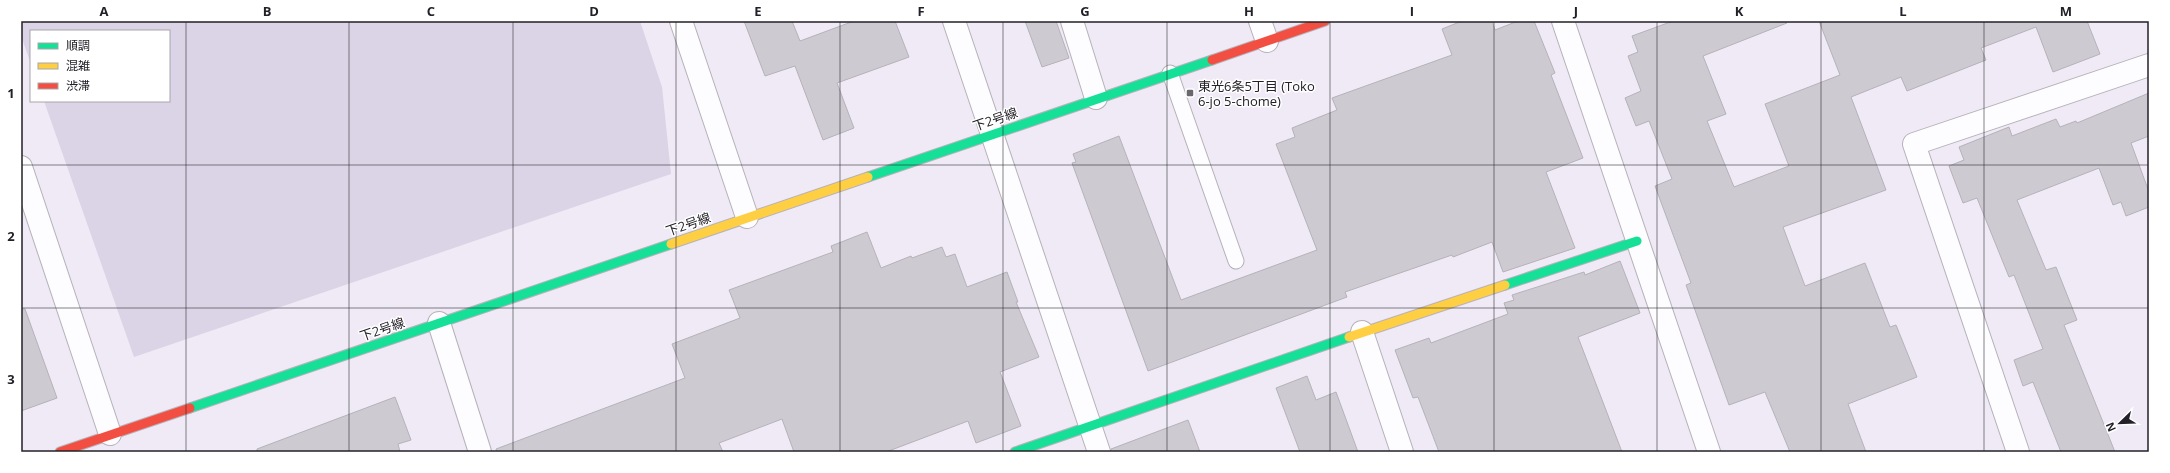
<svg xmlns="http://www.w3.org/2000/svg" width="2170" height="473" font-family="'Open Sans','Noto Sans JP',sans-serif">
  <rect width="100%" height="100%" fill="#efeaf5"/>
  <path fill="#dbd3e6" d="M21,21H640L662,87L671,174L134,357L44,101H169V31H31V64L21,36Z"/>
  <g fill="#cdcad1" stroke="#b6b2ba">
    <path d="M744,21H792L800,41L854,21H895L909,57L837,83L854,128L823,140L795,66L765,76Z"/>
    <path d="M1025,21H1056L1069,58L1042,67Z"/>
    <path d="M1462,21H1492L1495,30L1518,21H1534L1555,73L1551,75L1583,158L1546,172L1575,248L1503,272L1492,242L1453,257L1452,255L1345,292L1347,297L1148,371L1072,163L1076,162L1073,154L1119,136L1181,300L1317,250L1276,144L1295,137L1292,128L1337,110L1332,98L1452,55L1442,29Z"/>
    <path d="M1673,21H1786L1787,23L1703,56L1726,114L1707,121L1734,187L1789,166L1765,104L1840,75L1819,21H2087L2100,54L2053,72L2036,27L1981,48L1986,60L1907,91L1901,77L1851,97L1886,190L1783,227L1805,286L1865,263L1890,327L1896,325L1917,377L1848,404L1866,452H1790L1765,392L1729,405L1686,285L1691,283L1655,186L1672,179L1649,121L1636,126L1625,98L1641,91L1628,56L1638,52L1632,36Z"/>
    <path d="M2149,93V136L2131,143L2149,192V207L2126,216L2121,202L2113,205L2099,168L2017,200L2046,270L2056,267L2077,320L2064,325L2115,452H2061L2033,382L2023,386L2014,360L2043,349L2014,275L2009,277L1977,198L1963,203L1949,166L1964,160L1959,147L2009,127L2012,136L2056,119L2060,127L2076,121L2077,123Z"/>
    <path d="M867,232L881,268L911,256L912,258L942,247L946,257L955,254L967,287L1007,272L1018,302H1016L1039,357L1000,372L1021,426L976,443L968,421L886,452H794L782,419L719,443L723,452H497L496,449L685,378L672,344L740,318L729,290L833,252L831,246Z"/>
    <path d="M1620,261L1640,313L1578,337L1622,452H1439L1418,397L1413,398L1395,350L1429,338L1431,343L1508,314L1504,303L1514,300L1512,295L1584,272L1585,275Z"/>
    <path d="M21,309H25L57,398L21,411Z"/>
    <path d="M1307,376L1316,400L1336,392L1358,452H1300L1276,388Z"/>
    <path d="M395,397L411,440L398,444L400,452H257V449Z"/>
    <path d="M1188,420L1200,452H1111V449Z"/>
  </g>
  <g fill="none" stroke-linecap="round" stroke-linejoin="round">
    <g stroke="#b6b2ba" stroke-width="17">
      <path id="lane" d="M1170,73L1236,261"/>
    </g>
    <g stroke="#b6b2ba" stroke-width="24">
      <g id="street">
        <path d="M681,21L747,217"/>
        <path d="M954,21L1099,452"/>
        <path d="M1072,21L1096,98"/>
        <path d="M1260,21L1267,41"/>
        <path d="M1563,21L1709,452"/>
        <path d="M21,167L110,434"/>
        <path d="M439,323L480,452"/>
        <path d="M1362,332L1402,452"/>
        <path d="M2018,452L1914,144L2149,65"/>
      </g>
    </g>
    <g stroke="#b6b2ba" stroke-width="11">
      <g id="fast">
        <path d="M868,177L1212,60"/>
        <path d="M1505,285L1637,241"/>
        <path d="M190,408L671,244"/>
        <path d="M1015,452L1349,337"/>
      </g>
    </g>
    <g stroke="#b6b2ba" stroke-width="11">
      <g id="slow">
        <path d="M671,244L868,177"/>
        <path d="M1349,337L1505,285"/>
      </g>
    </g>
    <g stroke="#b6b2ba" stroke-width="11">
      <g id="jam">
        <path d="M1212,60L1325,21"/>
        <path d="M60,452L190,408"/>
      </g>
    </g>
    <use href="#lane" stroke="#fdfcfe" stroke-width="15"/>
    <use href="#street" stroke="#fdfcfe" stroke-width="22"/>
    <use href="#fast" stroke="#16e098" stroke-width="9"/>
    <use href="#slow" stroke="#ffcf43" stroke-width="9"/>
    <use href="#jam" stroke="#f24e42" stroke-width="9"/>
  </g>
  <path fill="none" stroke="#232027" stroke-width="1" stroke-opacity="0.55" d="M186,21V452M349,21V452M513,21V452M676,21V452M840,21V452M1003,21V452M1167,21V452M1330,21V452M1494,21V452M1657,21V452M1821,21V452M1984,21V452M21,165H2149M21,308H2149"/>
  <rect fill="#6a676f" stroke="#fff" stroke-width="1.5" x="1186" y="89" width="8" height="8" rx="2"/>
  <g text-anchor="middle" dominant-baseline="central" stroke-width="3" stroke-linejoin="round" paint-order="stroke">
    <g font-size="13" fill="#232027" stroke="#fff" text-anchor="start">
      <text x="1198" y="86">東光6条5丁目 (Toko<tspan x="1198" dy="15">6-jo 5-chome)</tspan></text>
    </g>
    <g font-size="13" fill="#232027" stroke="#fff">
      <text transform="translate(995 119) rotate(-19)">下2号線</text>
      <text transform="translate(688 224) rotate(-19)">下2号線</text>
      <text transform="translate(382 329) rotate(-19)">下2号線</text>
    </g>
  </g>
  <rect width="2170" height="473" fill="none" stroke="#ffffff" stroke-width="44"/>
  <rect x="30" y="30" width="140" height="72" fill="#ffffff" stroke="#a7a6a9"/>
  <rect x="38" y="43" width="20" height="6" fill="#16e098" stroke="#a7a6a9"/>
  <text x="66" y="50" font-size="12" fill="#232027">順調</text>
  <rect x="38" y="63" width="20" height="6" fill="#ffcf43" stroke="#a7a6a9"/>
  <text x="66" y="70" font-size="12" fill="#232027">混雑</text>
  <rect x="38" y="83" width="20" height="6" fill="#f24e42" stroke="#a7a6a9"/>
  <text x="66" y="90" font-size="12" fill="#232027">渋滞</text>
  <g transform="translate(2120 423) rotate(247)" stroke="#ffffff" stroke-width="3" paint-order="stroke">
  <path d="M0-3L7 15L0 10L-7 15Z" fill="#232027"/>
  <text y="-6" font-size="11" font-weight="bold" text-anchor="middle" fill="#232027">N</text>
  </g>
  <rect x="22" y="22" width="2126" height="429" fill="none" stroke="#232027" stroke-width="1.5"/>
  <g font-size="13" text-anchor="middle" font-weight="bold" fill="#232027">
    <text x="104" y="16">A</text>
    <text x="267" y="16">B</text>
    <text x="431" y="16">C</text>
    <text x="594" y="16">D</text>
    <text x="758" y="16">E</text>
    <text x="921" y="16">F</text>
    <text x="1085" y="16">G</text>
    <text x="1249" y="16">H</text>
    <text x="1412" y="16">I</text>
    <text x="1576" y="16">J</text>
    <text x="1739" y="16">K</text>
    <text x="1903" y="16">L</text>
    <text x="2066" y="16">M</text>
    <text x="11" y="98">1</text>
    <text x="11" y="241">2</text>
    <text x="11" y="384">3</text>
  </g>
</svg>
